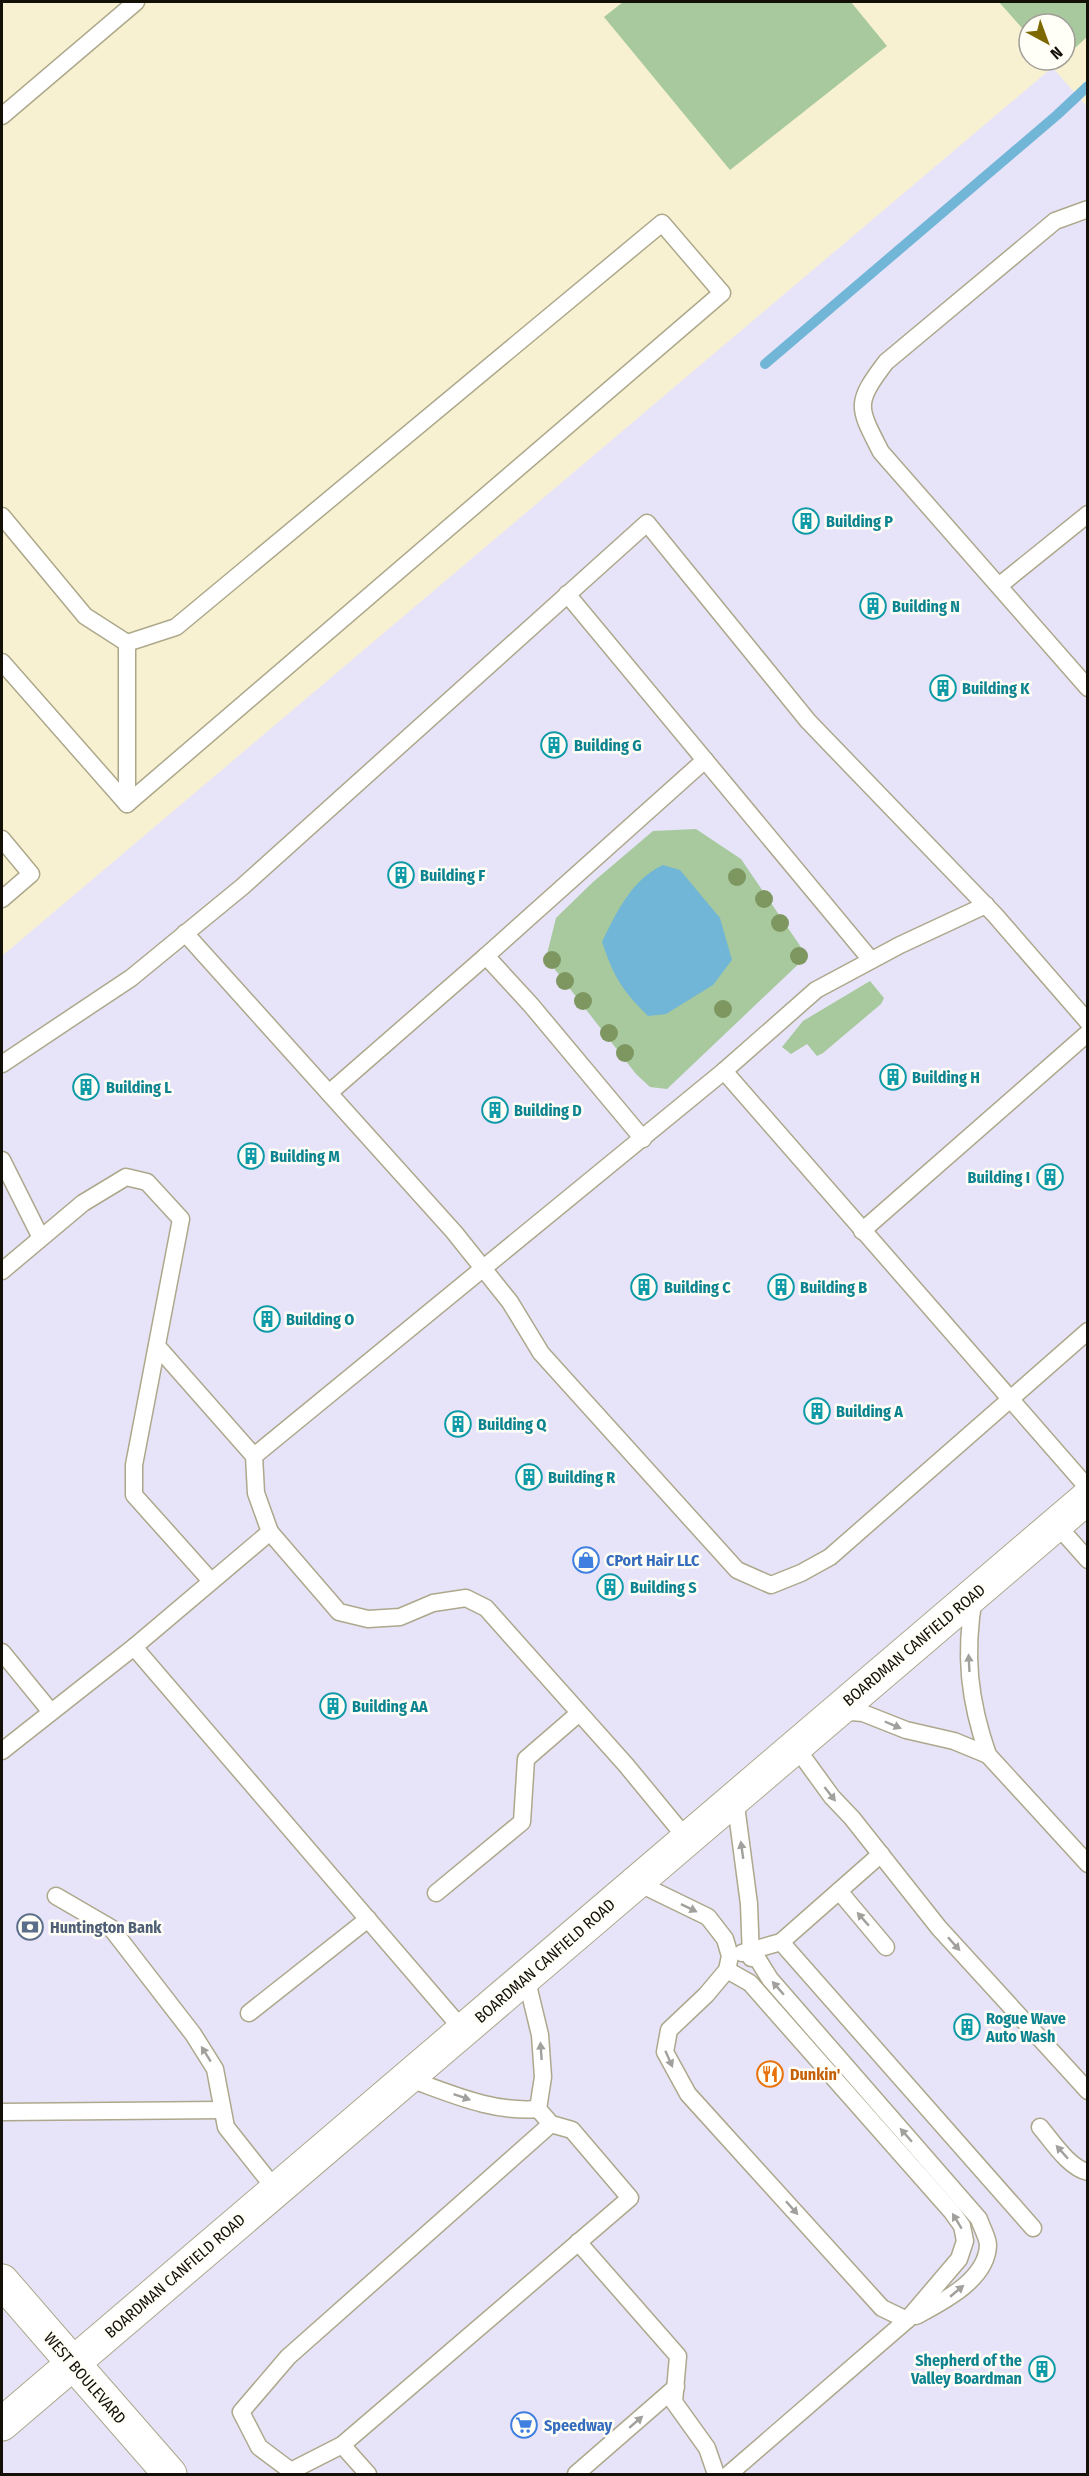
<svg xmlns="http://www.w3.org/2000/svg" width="1089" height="2476" font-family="'Fira Sans Condensed',sans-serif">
  <rect width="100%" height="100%" fill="#f7f1d2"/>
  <path fill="#e7e3f9" d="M1054,66L1053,68L1088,108L1087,2474H2V956Z"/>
  <g fill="#a7c99d">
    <path d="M623,2H851L887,46L730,170L604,17Z"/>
    <path d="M999,2H1087V37L1065,57V24H1029V36Z"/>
    <path d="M696,829L741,859L807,956L667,1089L650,1087L636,1074L546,958L556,918L593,882L653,831Z"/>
    <path d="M870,981L884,998L881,1004L823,1053L817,1056L807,1044L791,1054L782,1047L803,1021Z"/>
  </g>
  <path fill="#72b6d7" d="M663,865L680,870L720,918L732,960L713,985L666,1014L648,1016C621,989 614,977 602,942C616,913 632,879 663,865Z"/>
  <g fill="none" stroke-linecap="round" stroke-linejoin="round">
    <path stroke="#72b6d7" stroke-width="10" d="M765,364L1057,115L1088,86"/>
    <g stroke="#ada88b" stroke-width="19">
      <g id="service">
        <path d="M2,116L136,2"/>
        <path d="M1088,209L1055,221L886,362C854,404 858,407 881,452L1088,688"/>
        <path d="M2,516L85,616L127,643L176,627L662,223L722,293L127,804L2,662"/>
        <path d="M1000,585L1088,514"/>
        <path d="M567,594L871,960"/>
        <path d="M127,643V804"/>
        <path d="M2,839L31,874L2,899"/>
        <path d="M185,933L454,1232L510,1302L541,1353L737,1570L771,1585L801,1573L830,1557L1088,1331"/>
        <path d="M2,1064L131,978L242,887L647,523L808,721L995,915L1088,1022"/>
        <path d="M724,1071L816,990L900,945L986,905"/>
        <path d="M329,1093L486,956"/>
        <path d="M643,1139L531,1005L486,956L705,760"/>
        <path d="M2,1160L41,1238"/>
        <path d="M862,1231L1088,1033"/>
        <path d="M2,1271L83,1203L126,1177L147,1182L181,1219L134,1465V1495L211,1581"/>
        <path d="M157,1346L254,1456L256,1493L270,1532"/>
        <path d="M254,1456L724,1071L1088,1488"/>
        <path d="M1056,1524L1088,1560"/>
        <path d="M134,1647L270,1532L339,1612L368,1619L400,1617L433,1603L466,1598L486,1608L626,1765L687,1839"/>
        <path d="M2,1652L51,1712"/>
        <path d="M838,1711L863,1713L906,1730L954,1741L988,1755C969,1700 964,1655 974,1597"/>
        <path d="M795,1746L832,1797L852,1818L939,1928L1088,2091"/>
        <path d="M2,1751L134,1647L463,2030"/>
        <path d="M988,1755L1088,1864"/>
        <path d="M735,1798L749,1904L751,1958"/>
        <path d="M881,1854L781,1942L1033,2228"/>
        <path d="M636,1882L708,1917L725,1939L730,1956L727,1970L706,1995L669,2030L665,2052L688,2094L882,2308L907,2320"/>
        <path d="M839,1891L886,1947"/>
        <path d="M436,1893L522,1822L526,1759L578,1714"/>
        <path d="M56,1896L111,1928L193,2034L215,2069L226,2127L276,2190"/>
        <path d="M752,1950L770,1979L979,2219C981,2226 988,2238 988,2245C987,2280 942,2302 916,2316"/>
        <path d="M742,1953L781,1942"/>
        <path d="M727,1970L750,1983L952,2212L962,2226L965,2241L959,2259L907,2320L729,2474"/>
        <path d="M249,2013L368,1919"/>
        <path d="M407,2078C450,2093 492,2113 538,2109"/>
        <path d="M2,2112L222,2110"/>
        <path d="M1040,2127C1052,2141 1069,2168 1088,2172"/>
        <path d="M578,2242L678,2356L674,2402L707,2448L716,2474"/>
        <path d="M342,2445L630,2198L572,2130L551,2124L538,2109L543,2077L540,2035L526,1977"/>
        <path d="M368,2474L342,2445L291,2471L259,2447L241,2412L288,2357L551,2124"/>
        <path d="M576,2474L676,2387"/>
      </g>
    </g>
    <g stroke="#ada88b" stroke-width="35">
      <path id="minor" d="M2,2281L73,2363"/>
    </g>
    <g stroke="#ada88b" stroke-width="35">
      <path id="tertiary" d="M73,2363L170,2474"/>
    </g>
    <g stroke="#ada88b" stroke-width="35">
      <path id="primary" d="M2,2424L1088,1497"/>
    </g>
    <use href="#service" stroke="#fff" stroke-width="16"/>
    <use href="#minor" stroke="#fff" stroke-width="33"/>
    <use href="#tertiary" stroke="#fff" stroke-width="33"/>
    <use href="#primary" stroke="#fff" stroke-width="33"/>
  </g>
  <g fill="#7e9761">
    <circle cx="737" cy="877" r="9"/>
    <circle cx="764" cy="899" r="9"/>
    <circle cx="780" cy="923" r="9"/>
    <circle cx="799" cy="956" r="9"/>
    <circle cx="552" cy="960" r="9"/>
    <circle cx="565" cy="981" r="9"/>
    <circle cx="583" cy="1001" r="9"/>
    <circle cx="723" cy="1009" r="9"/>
    <circle cx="609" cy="1033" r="9"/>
    <circle cx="625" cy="1053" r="9"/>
  </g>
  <defs><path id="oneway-solid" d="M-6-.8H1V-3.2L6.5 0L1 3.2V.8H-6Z" transform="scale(1.5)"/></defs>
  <g fill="#a1a09c">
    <use href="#oneway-solid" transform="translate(969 1663) rotate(-93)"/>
    <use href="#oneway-solid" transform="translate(893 1725) rotate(23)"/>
    <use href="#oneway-solid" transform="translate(830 1794) rotate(52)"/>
    <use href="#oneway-solid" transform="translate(742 1850) rotate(-98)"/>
    <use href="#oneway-solid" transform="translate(689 1908) rotate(26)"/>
    <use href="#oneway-solid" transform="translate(863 1919) rotate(-131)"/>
    <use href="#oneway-solid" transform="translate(954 1944) rotate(48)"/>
    <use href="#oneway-solid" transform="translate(778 1988) rotate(-131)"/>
    <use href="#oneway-solid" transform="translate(541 2051) rotate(-94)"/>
    <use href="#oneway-solid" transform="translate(206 2054) rotate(-122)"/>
    <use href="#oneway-solid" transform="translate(669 2059) rotate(66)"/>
    <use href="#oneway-solid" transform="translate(462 2097) rotate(19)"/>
    <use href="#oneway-solid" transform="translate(906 2135) rotate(-131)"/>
    <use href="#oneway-solid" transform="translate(1062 2152) rotate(-132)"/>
    <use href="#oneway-solid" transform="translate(792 2208) rotate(48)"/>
    <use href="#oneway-solid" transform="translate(957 2221) rotate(-121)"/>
    <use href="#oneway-solid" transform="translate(957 2291) rotate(-40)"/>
    <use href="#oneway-solid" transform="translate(636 2422) rotate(-41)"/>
  </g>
  <defs>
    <g id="building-ring" transform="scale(1.35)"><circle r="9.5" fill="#fffef7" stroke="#0f9aa8" stroke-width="1.5"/><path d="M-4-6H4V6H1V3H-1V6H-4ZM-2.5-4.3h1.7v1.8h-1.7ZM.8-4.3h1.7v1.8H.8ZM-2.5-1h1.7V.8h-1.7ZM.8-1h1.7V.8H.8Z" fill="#0f9aa8"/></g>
    <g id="shop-ring" transform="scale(1.35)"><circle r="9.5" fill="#fffef7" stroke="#3f7fe0" stroke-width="1.5"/><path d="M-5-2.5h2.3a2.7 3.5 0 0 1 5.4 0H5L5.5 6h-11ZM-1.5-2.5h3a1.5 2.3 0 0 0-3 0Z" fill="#3f7fe0"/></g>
    <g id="bank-ring" transform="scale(1.35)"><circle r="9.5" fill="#fffef7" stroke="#5c6f8a" stroke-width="1.5"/><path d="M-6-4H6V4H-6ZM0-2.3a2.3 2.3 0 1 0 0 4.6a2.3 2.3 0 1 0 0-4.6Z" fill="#5c6f8a"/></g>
    <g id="restaurant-ring" transform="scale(1.35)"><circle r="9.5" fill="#fffef7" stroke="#e8710a" stroke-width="1.5"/><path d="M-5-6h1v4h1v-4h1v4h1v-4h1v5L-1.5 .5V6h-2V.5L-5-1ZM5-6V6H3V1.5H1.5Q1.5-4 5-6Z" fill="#e8710a"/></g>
    <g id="supermarket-ring" transform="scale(1.35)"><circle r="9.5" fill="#fffef7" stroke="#3f7fe0" stroke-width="1.5"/><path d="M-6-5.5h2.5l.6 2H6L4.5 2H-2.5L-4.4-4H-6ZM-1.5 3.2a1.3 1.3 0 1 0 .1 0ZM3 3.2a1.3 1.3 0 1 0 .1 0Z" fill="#3f7fe0"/></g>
  </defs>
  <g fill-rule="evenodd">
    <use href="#building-ring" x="806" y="521"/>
    <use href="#building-ring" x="873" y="606"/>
    <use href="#building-ring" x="943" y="688"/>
    <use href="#building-ring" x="554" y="745"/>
    <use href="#building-ring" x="401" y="875"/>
    <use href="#building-ring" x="893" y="1077"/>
    <use href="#building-ring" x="86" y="1087"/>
    <use href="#building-ring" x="495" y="1110"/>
    <use href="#building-ring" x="251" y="1156"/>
    <use href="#building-ring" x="1050" y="1177"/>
    <use href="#building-ring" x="644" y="1287"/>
    <use href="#building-ring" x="781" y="1287"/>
    <use href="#building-ring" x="267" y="1319"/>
    <use href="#building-ring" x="817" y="1411"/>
    <use href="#building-ring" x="458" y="1424"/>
    <use href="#building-ring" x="529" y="1477"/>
    <use href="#shop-ring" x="586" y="1560"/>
    <use href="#building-ring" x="610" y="1587"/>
    <use href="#building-ring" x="333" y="1706"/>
    <use href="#bank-ring" x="30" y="1927"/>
    <use href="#building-ring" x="967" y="2027"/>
    <use href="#restaurant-ring" x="770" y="2074"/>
    <use href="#building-ring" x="1042" y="2369"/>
    <use href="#supermarket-ring" x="524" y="2425"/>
  </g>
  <g text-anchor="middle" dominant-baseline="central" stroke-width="5" stroke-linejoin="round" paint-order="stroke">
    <g font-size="16" font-weight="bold" fill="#0d838f" stroke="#fffef7" text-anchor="start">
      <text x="826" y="521">Building P</text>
      <text x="892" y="606">Building N</text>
      <text x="962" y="688">Building K</text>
      <text x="574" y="745">Building G</text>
      <text x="420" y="875">Building F</text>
      <text x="912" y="1077">Building H</text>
      <text x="106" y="1087">Building L</text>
      <text x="514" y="1110">Building D</text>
      <text x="270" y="1156">Building M</text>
      <text x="1030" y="1177" text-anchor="end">Building I</text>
      <text x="664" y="1287">Building C</text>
      <text x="800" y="1287">Building B</text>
      <text x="286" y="1319">Building O</text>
      <text x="836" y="1411">Building A</text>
      <text x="478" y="1424">Building Q</text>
      <text x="548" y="1477">Building R</text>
      <text x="630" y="1587">Building S</text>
      <text x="352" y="1706">Building AA</text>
      <text x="986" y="2018">Rogue Wave<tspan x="986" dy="18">Auto Wash</tspan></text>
      <text x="1022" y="2360" text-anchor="end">Shepherd of the<tspan x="1022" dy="18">Valley Boardman</tspan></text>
    </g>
    <g font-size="16" font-weight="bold" fill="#366cbe" stroke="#fffef7" text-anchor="start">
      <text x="606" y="1560">CPort Hair LLC</text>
      <text x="544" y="2425">Speedway</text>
    </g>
    <g font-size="16" fill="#131107" stroke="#fffef7">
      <text transform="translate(914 1645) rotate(-40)">BOARDMAN CANFIELD ROAD</text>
      <text transform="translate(545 1961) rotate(-41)">BOARDMAN CANFIELD ROAD</text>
      <text transform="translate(175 2276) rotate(-41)">BOARDMAN CANFIELD ROAD</text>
      <text transform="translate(85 2378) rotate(49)">WEST BOULEVARD</text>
    </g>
    <g font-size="16" font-weight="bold" fill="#4e5e75" stroke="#fffef7" text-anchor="start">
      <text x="50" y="1927">Huntington Bank</text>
    </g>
    <g font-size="16" font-weight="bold" fill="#c56008" stroke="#fffef7" text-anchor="start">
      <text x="790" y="2074">Dunkin'</text>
    </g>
  </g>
  <rect width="1089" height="2476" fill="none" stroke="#131107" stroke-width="6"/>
  <g transform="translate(1047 42) rotate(139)"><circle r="28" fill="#fffef7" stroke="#a19f97" stroke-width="1.5"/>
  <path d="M0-4.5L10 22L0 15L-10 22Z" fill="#7e6800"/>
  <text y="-9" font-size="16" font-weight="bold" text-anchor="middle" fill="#131107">N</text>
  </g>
</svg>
